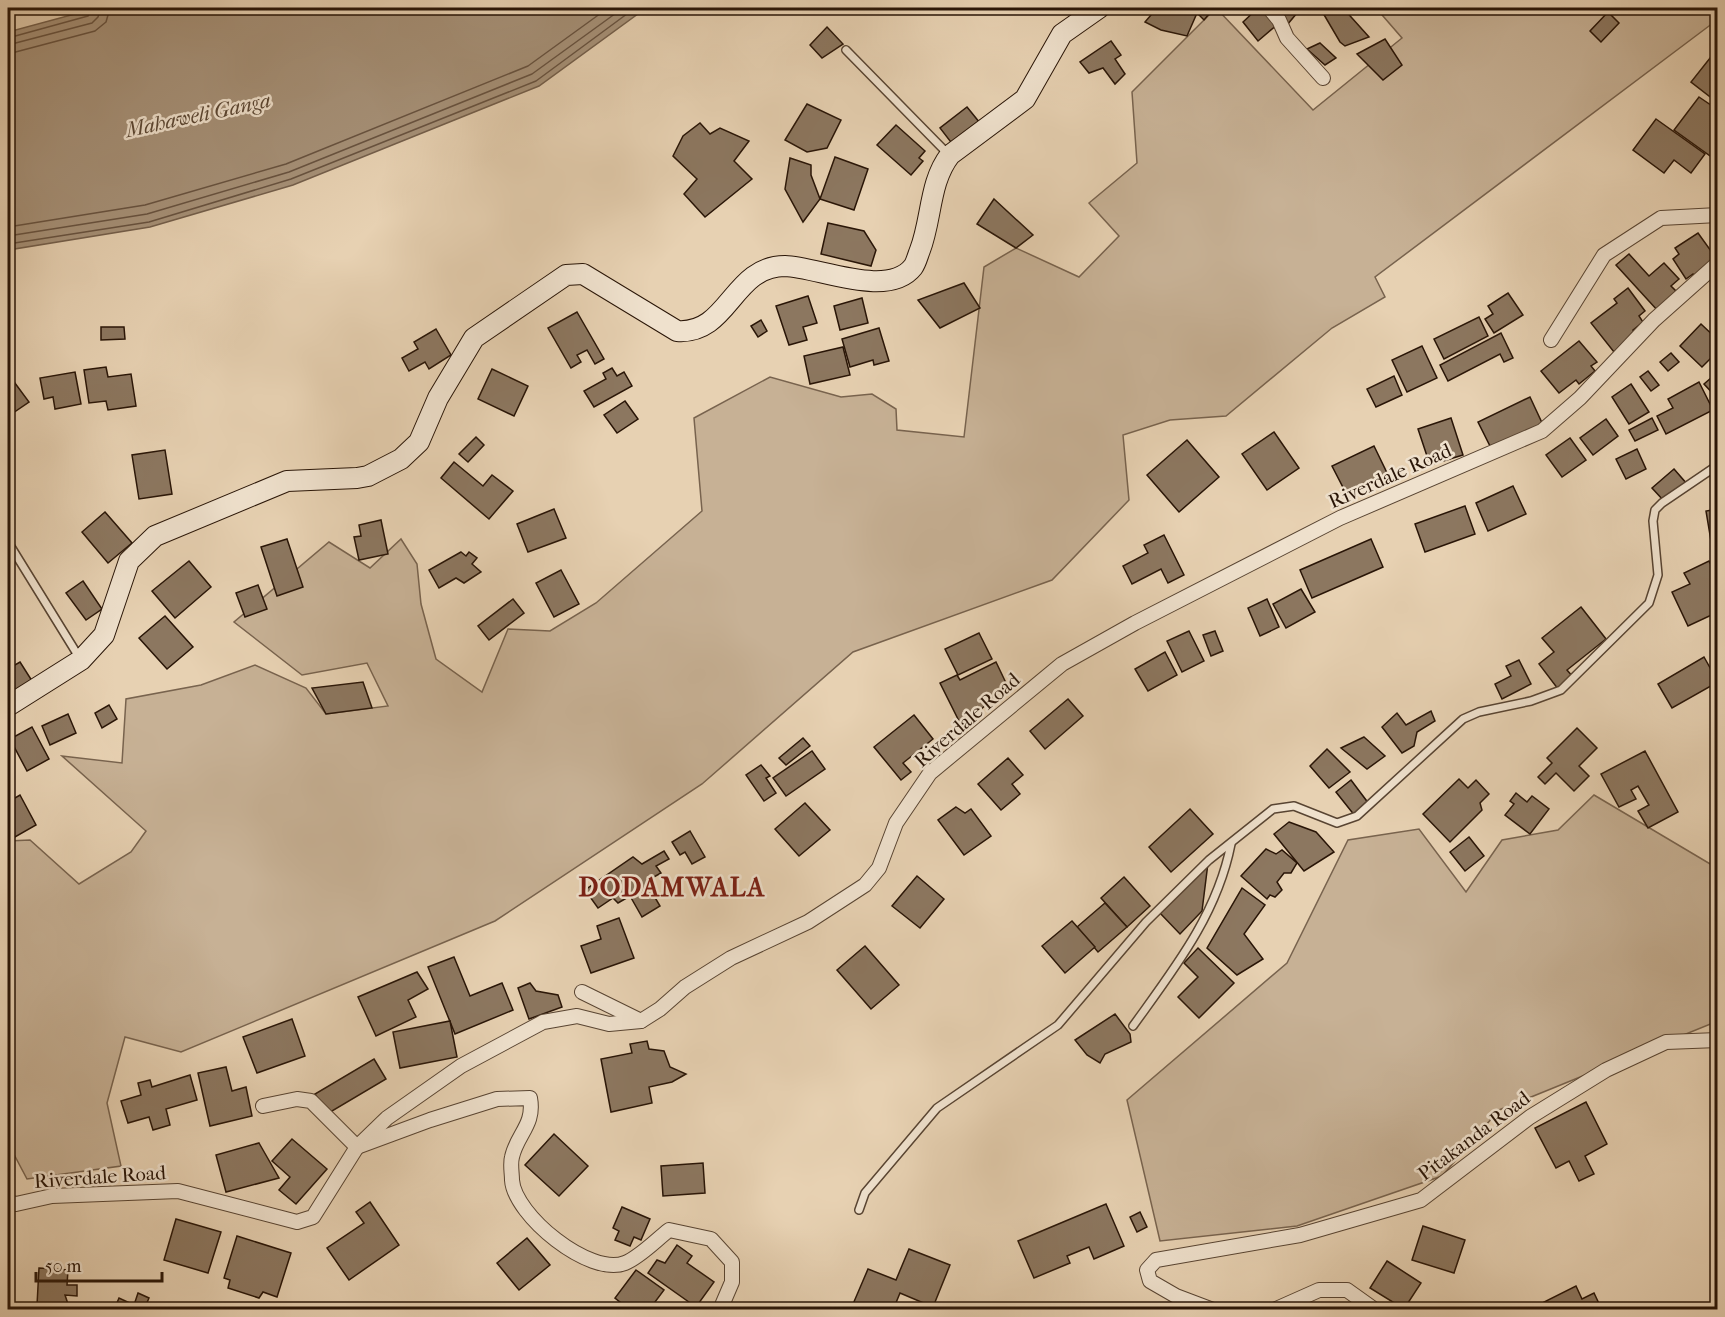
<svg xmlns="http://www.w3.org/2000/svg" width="1725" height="1317" font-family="'IM FELL French Canon',serif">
  <rect width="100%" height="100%" fill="#e7d1b2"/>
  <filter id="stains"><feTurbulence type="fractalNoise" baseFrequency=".00333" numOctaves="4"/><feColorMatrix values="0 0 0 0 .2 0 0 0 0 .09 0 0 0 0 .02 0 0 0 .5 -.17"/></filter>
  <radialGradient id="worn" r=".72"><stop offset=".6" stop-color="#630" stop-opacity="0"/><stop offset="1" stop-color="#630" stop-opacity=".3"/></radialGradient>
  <g fill="#c7b195" stroke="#78634e" stroke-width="1.5">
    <path d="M1216,8L1313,110L1402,38L1376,8H1717V20L1375,277L1385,297L1332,328L1226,416L1170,420L1123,435L1129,500L1052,580L853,652L702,784L495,921L181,1052L125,1037L107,1103L121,1166L27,1179L8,1143V841L30,840L79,884L131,852L146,831L62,756L122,763L126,699L201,685L255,665L306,688L326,714L388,706L367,663L302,675L234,622L329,542L370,568L401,539L417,564L421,604L436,659L482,692L508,629L550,631L596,603L702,511L694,418L770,377L841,397L872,394L896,409L897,430L964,437L984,267L1016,248L1079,277L1119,236L1089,203L1137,163L1132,92Z"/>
    <path d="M1594,795L1717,868L1713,1023L1499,1110L1442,1176L1297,1226L1160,1241L1127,1100L1287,963L1348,840L1419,829L1466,892L1502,840L1558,830Z"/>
  </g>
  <path fill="#a69178" stroke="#745f4b" stroke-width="1.5" d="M97,8H646L539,86L293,185L150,227L8,250V32Z"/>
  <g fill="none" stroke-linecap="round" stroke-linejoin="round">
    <g stroke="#685340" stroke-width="1.5">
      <path d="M8,38L88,16L93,8"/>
      <path d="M8,45L92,23L98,17L101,8"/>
      <path d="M8,54L95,31L106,22L110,8"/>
      <path d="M8,227L145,205L286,164L528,66L608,8"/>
      <path d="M8,236L147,214L289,172L532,74L623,8"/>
      <path d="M8,244L149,222L291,179L536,81L635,8"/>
    </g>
  </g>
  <g fill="#8c7760" stroke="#291507" stroke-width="1.5">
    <path d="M1157,8H1189L1197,13L1187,36L1161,30L1145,22Z"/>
    <path d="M1192,8H1214L1204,20Z"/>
    <path d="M1258,8H1266L1278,24L1258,41L1243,22Z"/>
    <path d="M1273,8H1292L1297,13L1287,25Z"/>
    <path d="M1335,8H1343L1369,37L1345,46L1340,42L1323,13Z"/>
    <path d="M1608,12L1619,23L1601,42L1590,31Z"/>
    <path d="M827,27L843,44L822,58L810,45Z"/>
    <path d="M1385,39L1402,65L1383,80L1357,54Z"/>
    <path d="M1111,41L1121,55L1115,59L1125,74L1115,84L1103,68L1089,73L1080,62Z"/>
    <path d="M1320,43L1336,58L1325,65L1307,49Z"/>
    <path d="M1714,53L1718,56V103L1691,82Z"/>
    <path d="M1699,97L1718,110V152L1713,158L1674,130Z"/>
    <path d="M807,104L841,120L827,148L807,152L785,140Z"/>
    <path d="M967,107L984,128L957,150L940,128Z"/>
    <path d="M1656,119L1705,154L1691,173L1674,160L1664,173L1633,150Z"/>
    <path d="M700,123L710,134L720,128L749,141L734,161L752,179L705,217L684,194L697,179L673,156L683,136Z"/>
    <path d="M896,125L925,151L919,158L923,161L911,175L877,145Z"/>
    <path d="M835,157L868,169L854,210L820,199Z"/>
    <path d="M790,158L811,165V175L820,199L803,222L785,189Z"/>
    <path d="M994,199L1033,235L1016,248L977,224Z"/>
    <path d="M828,223L864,231L876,250L871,266L821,254Z"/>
    <path d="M1698,233L1716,258L1696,278L1693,274L1686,279L1673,259L1679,254L1675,248Z"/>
    <path d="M1629,254L1649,276L1664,263L1679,279L1671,286L1678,293L1658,311L1616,265Z"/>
    <path d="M964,283L980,308L940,328L918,300Z"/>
    <path d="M1628,288L1645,311L1639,316L1643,322L1633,330L1637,335L1614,352L1591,323L1617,303L1614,299Z"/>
    <path d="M1508,293L1523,315L1494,333L1485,319L1493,314L1488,306Z"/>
    <path d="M808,296L817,323L803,327L807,340L789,345L776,306Z"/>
    <path d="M862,298L868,323L840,330L834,306Z"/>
    <path d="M577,312L604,359L595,364L587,350L577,355L581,362L571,368L548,328Z"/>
    <path d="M1479,317L1488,336L1444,359L1434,339Z"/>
    <path d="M761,320L767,331L758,337L751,326Z"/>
    <path d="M1701,324L1718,340V351L1702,367L1680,346Z"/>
    <path d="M101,327H124L125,339L101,340Z"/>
    <path d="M879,328L889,361L874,365L873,360L850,367L842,339Z"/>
    <path d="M436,329L451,355L429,369L425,362L409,371L402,358L418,349L414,342Z"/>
    <path d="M1501,333L1513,358L1504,362L1500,354L1448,381L1440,365Z"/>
    <path d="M1579,341L1597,362L1591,366L1595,371L1579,384L1576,380L1559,393L1541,371Z"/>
    <path d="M1422,346L1437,378L1407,392L1392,360Z"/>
    <path d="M843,347L850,375L810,384L804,356Z"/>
    <path d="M1671,353L1679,362L1668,371L1660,362Z"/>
    <path d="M106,367L108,377L131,374L136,406L108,410L106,401L89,403L84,370Z"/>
    <path d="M612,368L617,376L624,372L632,386L594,407L584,391L606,379L603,373Z"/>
    <path d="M492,369L528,386L514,416L478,399Z"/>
    <path d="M1648,371L1659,385L1651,391L1640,377Z"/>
    <path d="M75,372L81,404L55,409L53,397L44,399L40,378Z"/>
    <path d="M1718,372V399L1704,384Z"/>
    <path d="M9,375L29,402L10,415L8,412Z"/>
    <path d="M1394,376L1402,395L1376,407L1367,389Z"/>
    <path d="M1699,382L1713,410L1666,434L1657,416L1673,408L1668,399Z"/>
    <path d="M1631,384L1649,412L1629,424L1612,397Z"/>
    <path d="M1530,397L1543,425L1492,450L1478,422Z"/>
    <path d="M625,401L638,419L617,433L604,415Z"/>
    <path d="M1451,418L1463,455L1430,465L1418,429Z"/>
    <path d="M1652,418L1658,430L1635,441L1629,430Z"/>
    <path d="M1606,419L1618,436L1593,455L1580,438Z"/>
    <path d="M1274,432L1299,468L1267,490L1242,454Z"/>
    <path d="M476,437L484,445L468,462L459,454Z"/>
    <path d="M1570,438L1586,460L1562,477L1546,455Z"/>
    <path d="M1187,440L1219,477L1179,512L1147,475Z"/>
    <path d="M1374,446L1389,477L1348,497L1332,466Z"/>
    <path d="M1637,449L1646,469L1626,479L1616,459Z"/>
    <path d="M165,450L172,494L139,499L132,455Z"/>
    <path d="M454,462L483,486L492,475L513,491L489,519L441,478Z"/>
    <path d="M1674,469L1687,484L1664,501L1652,488Z"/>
    <path d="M1513,486L1526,514L1488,531L1476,503Z"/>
    <path d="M1465,506L1475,534L1425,552L1415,524Z"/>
    <path d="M554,509L566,538L528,552L517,524Z"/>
    <path d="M1718,509V540L1711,541L1706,511Z"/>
    <path d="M105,512L132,543L108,563L82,532Z"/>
    <path d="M381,520L388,554L359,560L354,537L361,536L359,525Z"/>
    <path d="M1164,535L1184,575L1168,583L1161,569L1132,584L1123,566L1148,553L1144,545Z"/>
    <path d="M287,539L303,587L277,596L261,547Z"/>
    <path d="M1371,539L1383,567L1312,598L1300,570Z"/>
    <path d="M461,552L466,556L469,552L477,558L472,564L481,572L464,583L456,578L439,588L429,570Z"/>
    <path d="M189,561L211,587L175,618L152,591Z"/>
    <path d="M1709,561L1713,569L1718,566V612L1688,626L1672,592L1690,584L1684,573Z"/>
    <path d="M561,570L579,604L554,617L536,583Z"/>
    <path d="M83,581L102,609L86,620L66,593Z"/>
    <path d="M258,585L267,609L245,617L236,593Z"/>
    <path d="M1301,589L1315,612L1286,628L1273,604Z"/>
    <path d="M513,599L524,613L489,640L478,626Z"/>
    <path d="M1267,599L1279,627L1260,636L1248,608Z"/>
    <path d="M1581,607L1606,639L1567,670L1573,677L1558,689L1539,664L1554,652L1542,638Z"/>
    <path d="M165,616L193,647L167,669L139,638Z"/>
    <path d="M1189,631L1204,661L1182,672L1167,641Z"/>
    <path d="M1215,631L1223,651L1211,656L1203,635Z"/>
    <path d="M979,633L992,659L958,675L945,649Z"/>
    <path d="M1165,652L1177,675L1148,691L1135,669Z"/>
    <path d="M1704,657L1718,682L1672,708L1658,684Z"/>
    <path d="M1519,660L1531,684L1502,699L1495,684L1511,676L1506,666Z"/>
    <path d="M20,662L34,684L8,700V669Z"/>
    <path d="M996,662L1007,685L962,727L940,683L957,675L960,680Z"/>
    <path d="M363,682L372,708L326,714L312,688Z"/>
    <path d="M1068,699L1083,716L1045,749L1030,731Z"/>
    <path d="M109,705L117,719L102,728L95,713Z"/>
    <path d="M1431,711L1435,721L1417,732L1414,746L1402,753L1382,727L1397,713L1406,725Z"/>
    <path d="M68,714L76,733L50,745L42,726Z"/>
    <path d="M914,715L933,739L903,763L911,772L901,780L874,747Z"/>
    <path d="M32,727L49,759L27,771L10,739Z"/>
    <path d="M1577,728L1597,748L1579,766L1589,776L1574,791L1556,773L1545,784L1538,777L1552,763L1547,758Z"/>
    <path d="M1364,737L1385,756L1367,769L1341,748Z"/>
    <path d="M803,738L810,746L786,765L779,758Z"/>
    <path d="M1327,749L1350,772L1329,788L1310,766Z"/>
    <path d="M812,751L825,769L786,796L773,778Z"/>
    <path d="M1645,751L1678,812L1648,828L1638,811L1649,805L1638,786L1631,790L1636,799L1619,807L1601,774Z"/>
    <path d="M1008,758L1023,775L1012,784L1020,794L1001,810L978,784Z"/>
    <path d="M761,765L770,776L766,778L776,793L764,801L746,775Z"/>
    <path d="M1459,779L1468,788L1476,780L1489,794L1480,803L1482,810L1450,842L1423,814Z"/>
    <path d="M1351,780L1369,804L1355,816L1336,792Z"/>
    <path d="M1516,793L1527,802L1532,796L1549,809L1530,834L1505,815L1514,804L1510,801Z"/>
    <path d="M20,795L36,825L8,841V802Z"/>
    <path d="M805,803L830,830L799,856L775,829Z"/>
    <path d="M956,807L965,813L971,809L991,836L964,855L938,820Z"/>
    <path d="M1190,809L1213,834L1171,872L1149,847Z"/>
    <path d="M1289,822L1316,832L1334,852L1304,871L1274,834Z"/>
    <path d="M690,831L705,857L692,864L685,852L680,855L672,842Z"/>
    <path d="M1469,837L1484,856L1465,871L1450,852Z"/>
    <path d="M1266,849L1276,854L1282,850L1297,863L1291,873H1284L1277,882L1282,890L1275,897L1270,895L1267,899L1241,876Z"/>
    <path d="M664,851L669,859L656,866L661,873L652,878L650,889L660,906L642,917L630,896L618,903L613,898L598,908L585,890L633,857L642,864Z"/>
    <path d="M1208,863L1202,911L1180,934L1159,912Z"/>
    <path d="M917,876L944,899L920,928L892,906Z"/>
    <path d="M1124,877L1150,906L1127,927L1101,898Z"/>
    <path d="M1242,888L1265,905L1244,934L1263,959L1237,975L1207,948Z"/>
    <path d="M1105,903L1127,927L1098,952L1077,927Z"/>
    <path d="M619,918L634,958L591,973L581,946L601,939L597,926Z"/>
    <path d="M1072,921L1095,947L1065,973L1042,946Z"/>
    <path d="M865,946L899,985L871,1009L837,970Z"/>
    <path d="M1198,948L1234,983L1199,1018L1178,997L1198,977L1184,963Z"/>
    <path d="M454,957L470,996L502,983L513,1010L455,1034L428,967Z"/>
    <path d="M417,972L428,989L408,1000L416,1017L376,1036L358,997Z"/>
    <path d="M530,983L536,991L558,995L562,1007L529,1019L518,988Z"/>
    <path d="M1115,1014L1130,1034L1131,1042L1105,1054L1100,1063L1087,1055L1075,1040Z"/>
    <path d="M292,1019L305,1056L257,1073L243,1037Z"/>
    <path d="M450,1021L457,1057L400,1068L393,1032Z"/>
    <path d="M647,1041L649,1049L664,1051L670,1067L686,1074L672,1082L649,1087L652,1103L611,1112L601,1059L632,1053L630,1044Z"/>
    <path d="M374,1059L386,1079L327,1114L315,1094Z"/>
    <path d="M226,1067L232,1091L246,1087L252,1116L210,1126L198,1073Z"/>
    <path d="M190,1075L197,1100L166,1109L170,1125L153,1130L149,1117L128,1123L121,1101L141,1095L138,1083L150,1080L152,1087Z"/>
    <path d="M1586,1102L1607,1144L1585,1156L1594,1174L1579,1181L1569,1161L1556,1168L1535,1128Z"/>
    <path d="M554,1134L588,1166L559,1196L525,1165Z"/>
    <path d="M292,1139L327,1169L296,1204L279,1190L290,1177L272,1161Z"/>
    <path d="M259,1143L279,1178L226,1192L216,1155Z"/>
    <path d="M703,1163L705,1193L663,1196L661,1166Z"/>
    <path d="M370,1202L399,1245L349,1280L327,1248L364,1223L356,1212Z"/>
    <path d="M1106,1204L1124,1246L1094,1259L1089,1247L1067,1256L1070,1263L1034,1278L1018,1241Z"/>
    <path d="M622,1207L650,1219L641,1240L634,1237L630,1246L615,1240L619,1231L613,1228Z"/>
    <path d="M1140,1212L1147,1227L1137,1232L1130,1217Z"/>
    <path d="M176,1219L221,1232L208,1273L164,1260Z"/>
    <path d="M1423,1226L1465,1240L1454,1273L1412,1260Z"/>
    <path d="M237,1236L291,1253L277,1297L263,1292L259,1298L228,1288L230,1280L224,1278Z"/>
    <path d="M527,1238L550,1265L519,1290L497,1263Z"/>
    <path d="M677,1245L692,1256L687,1263L714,1282L696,1307L648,1273L657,1260L665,1263Z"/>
    <path d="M909,1249L950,1265L933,1307L900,1293L893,1310H866L853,1304L868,1269L896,1280Z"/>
    <path d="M1387,1261L1421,1283L1404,1309L1370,1288Z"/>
    <path d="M39,1268L68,1270L67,1285H77V1296L65,1295L69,1307L37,1305Z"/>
    <path d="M636,1270L664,1290L649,1310H630L615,1298Z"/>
    <path d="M1576,1286L1582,1299L1594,1293L1602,1310H1548L1544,1302Z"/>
    <path d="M138,1293L149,1298L146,1305L156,1310H114L119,1298L134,1305Z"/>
  </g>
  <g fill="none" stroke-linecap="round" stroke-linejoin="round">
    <g stroke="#584432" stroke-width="10">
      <g id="lane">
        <path d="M846,50L949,155"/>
        <path d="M8,542L79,657"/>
        <path d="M1133,1026C1174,969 1217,915 1231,844"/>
        <path d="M859,1210L865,1193L937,1108L1058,1025L1146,922L1209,860L1273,809L1294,806L1337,823L1357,816L1463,719L1479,712L1531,701L1561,690L1649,603L1658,575L1653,521L1655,510L1662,503L1718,465"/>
      </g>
    </g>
    <g stroke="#584432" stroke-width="16">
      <g id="street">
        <path d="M1269,8L1279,20L1287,38L1323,78"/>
        <path d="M1551,340L1604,255L1661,218L1718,215"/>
        <path d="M582,992L641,1021"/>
        <path d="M263,1106L297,1099L311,1101L357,1147L430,1120L497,1099L530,1098C535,1125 517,1134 512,1157C510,1164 512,1173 512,1180C514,1215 590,1277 625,1263C640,1257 656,1240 669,1230L711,1239L732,1262V1282L720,1310"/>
        <path d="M8,1202L16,1204L52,1196L178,1191L297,1222L313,1217L357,1147L387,1118L461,1066L543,1022L577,1016L609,1024L641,1021L660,1009L685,987L731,958L808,922L865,885L879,868L896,823L930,773L1062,664L1135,623L1340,518L1542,431L1580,398L1654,320L1718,263"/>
        <path d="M1213,1310L1176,1296L1150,1281L1147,1270L1156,1260L1300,1235L1421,1200L1530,1117L1606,1070L1666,1042L1718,1040"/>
        <path d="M1274,1310L1319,1290H1347L1375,1310"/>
      </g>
    </g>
    <g stroke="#291507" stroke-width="22">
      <path id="secondary" d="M8,706L81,660L104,635L129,561L155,536L287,481L357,478L368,476L401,459L419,442L438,398L474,338L566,275L583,274L677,331C729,335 732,266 785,266C818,267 888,299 913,267C916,263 918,255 920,250C932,219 929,182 950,155L1025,99L1062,34L1099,8"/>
    </g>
    <use href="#lane" stroke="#efe1cd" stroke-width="7"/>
    <use href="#street" stroke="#efe1cd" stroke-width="14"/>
    <use href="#secondary" stroke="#efe1cd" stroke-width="20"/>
  </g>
  <g text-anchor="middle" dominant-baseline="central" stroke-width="5" stroke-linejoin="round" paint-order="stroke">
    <g font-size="20" fill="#291507" stroke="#efe1cd">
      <text transform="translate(1390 476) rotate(-24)">Riverdale Road</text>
      <text transform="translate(967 720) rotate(-41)">Riverdale Road</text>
      <text transform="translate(1474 1136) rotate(-37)">Pitakanda Road</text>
      <text transform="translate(100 1177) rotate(-4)">Riverdale Road</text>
    </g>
    <g font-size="21" font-style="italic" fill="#5b4734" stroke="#efe1cd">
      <text transform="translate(198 115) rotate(-12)">Mahaweli Ganga</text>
    </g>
    <g font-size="26" font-weight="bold" letter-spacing="1.5" fill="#7a1f14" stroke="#efe1cd">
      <text x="672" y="887">DODAMWALA</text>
    </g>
  </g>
  <rect width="1725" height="1317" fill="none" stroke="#e7d1b2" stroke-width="30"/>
  <rect x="9" y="9" width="1707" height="1299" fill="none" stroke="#291507" stroke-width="3"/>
  <rect x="15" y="15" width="1695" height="1287" fill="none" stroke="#291507" stroke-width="1.5"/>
  <path d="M36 1272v9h126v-9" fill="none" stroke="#291507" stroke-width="3"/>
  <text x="45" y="1272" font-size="18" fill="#291507" stroke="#efe1cd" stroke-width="4.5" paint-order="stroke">50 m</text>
  <rect width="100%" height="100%" filter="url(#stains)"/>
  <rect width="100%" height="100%" fill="url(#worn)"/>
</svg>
